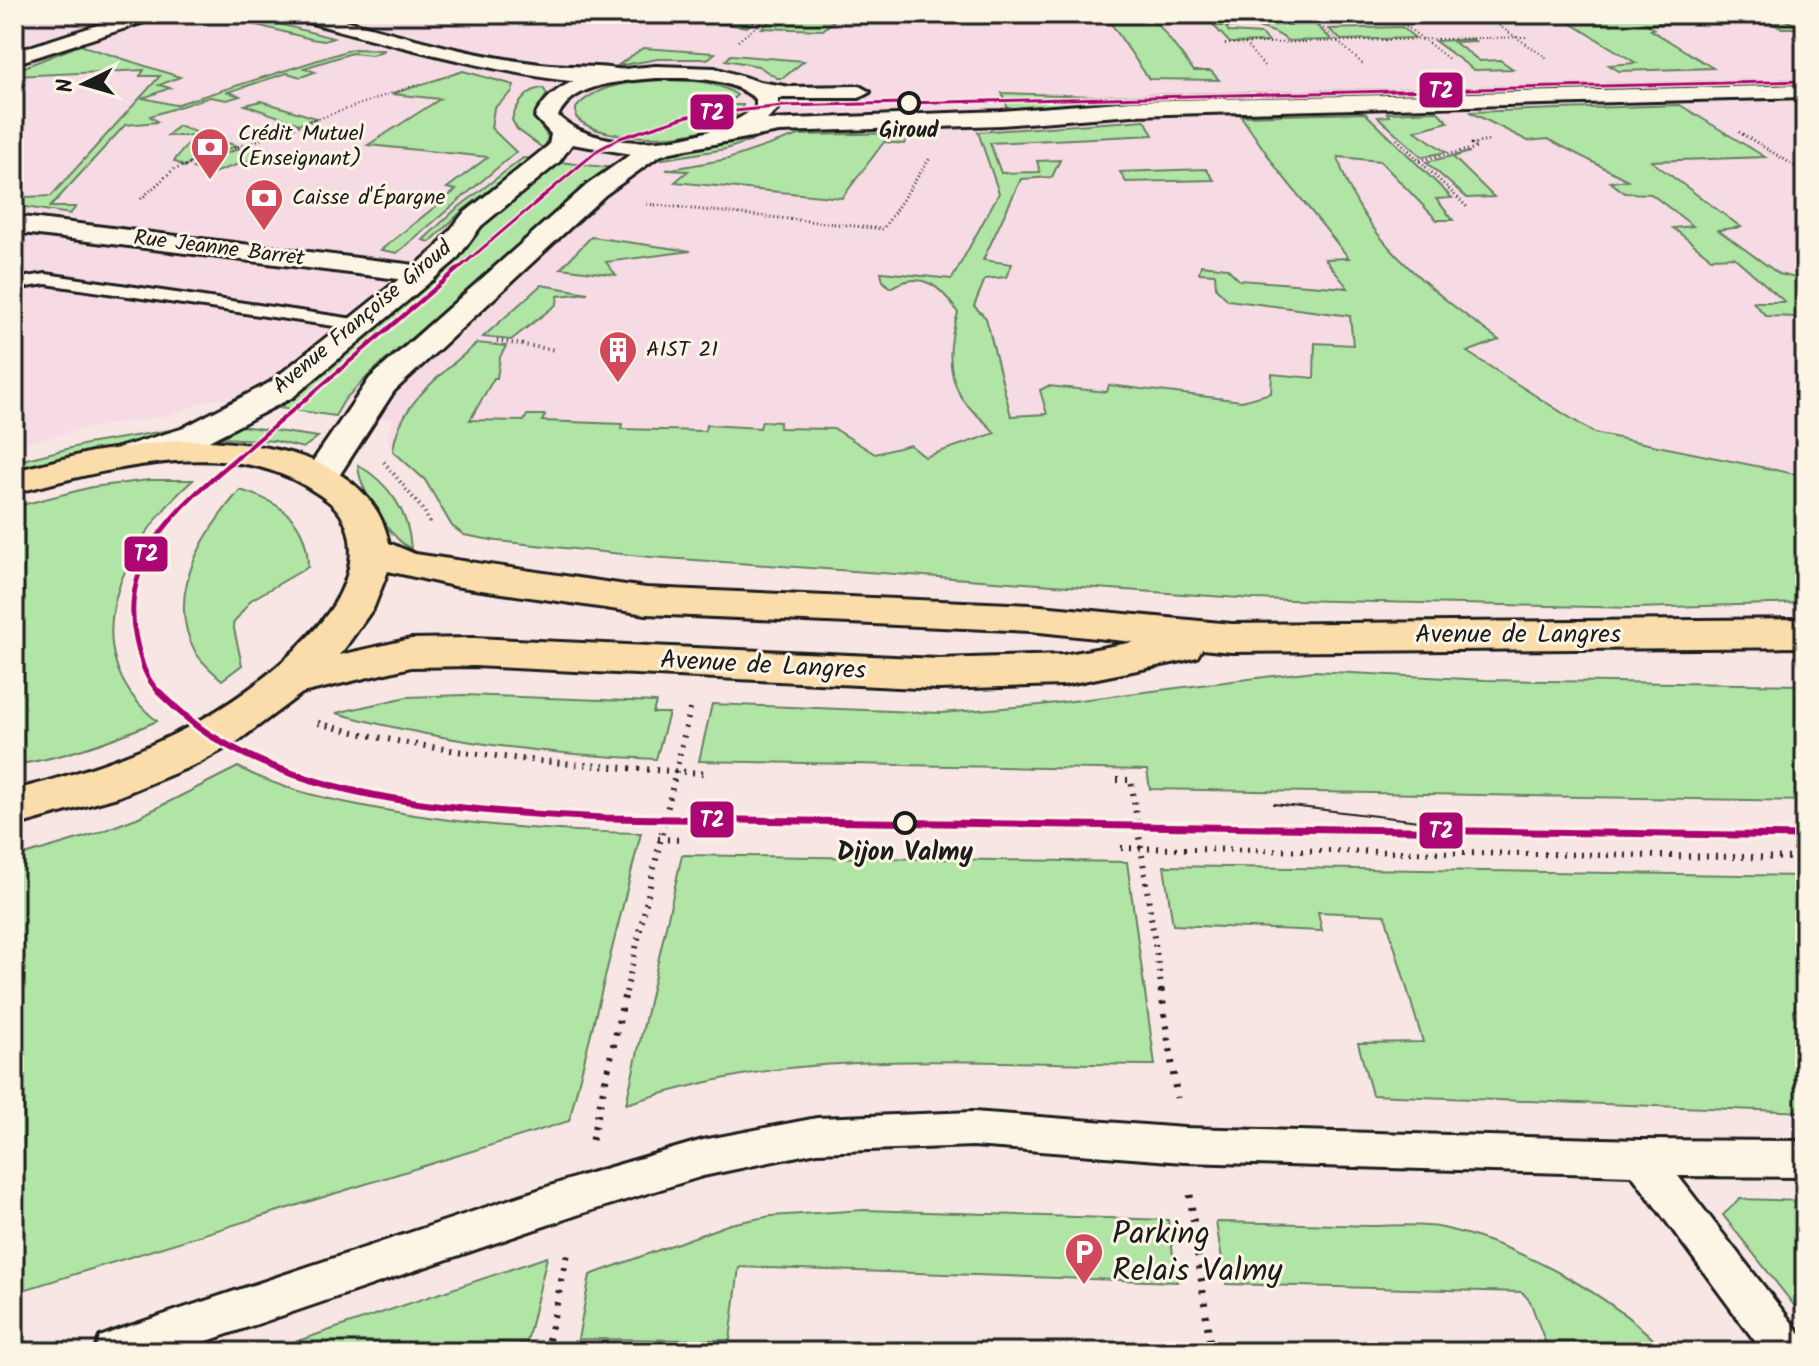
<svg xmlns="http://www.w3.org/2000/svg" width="1819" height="1366" font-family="Kalam,sans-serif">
  <rect width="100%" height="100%" fill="#f8e6e5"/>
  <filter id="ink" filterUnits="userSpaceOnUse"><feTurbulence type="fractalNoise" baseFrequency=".0125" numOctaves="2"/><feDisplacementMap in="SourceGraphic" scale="16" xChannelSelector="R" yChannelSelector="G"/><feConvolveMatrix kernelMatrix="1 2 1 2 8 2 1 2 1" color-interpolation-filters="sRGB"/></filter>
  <g filter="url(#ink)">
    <path fill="#f6dbe5" d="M14,14H1805V66L1792,67L1805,74V514L425,480L389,445L388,434L394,420L211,399L166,416L89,428L14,445Z"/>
    <g fill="#b1e5a6" stroke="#668061" stroke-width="2">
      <path d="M214,14H241L333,38L324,41L311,39Z"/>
      <path d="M703,14H763L747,27L695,20Z"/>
      <path d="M779,14H832L840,15L823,30L762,28Z"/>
      <path d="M1123,14H1196L1199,18L1154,19L1194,71H1211L1219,80L1149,79L1110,22L1086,21L1081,15L1123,17Z"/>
      <path d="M1556,14H1773L1802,28H1782L1765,21L1647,24L1654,29L1651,30L1713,68L1619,71L1609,65L1636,63Z"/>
      <path d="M1315,24L1332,40L1288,41C1268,25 1251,26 1226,27L1229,32L1261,34L1269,42L1230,43L1214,26Z"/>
      <path d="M1402,27L1415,38L1341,40L1329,29Z"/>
      <path d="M1473,39L1475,41L1454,42L1480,61L1500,60L1513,69L1474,70L1435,41Z"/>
      <path d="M80,45L180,77L159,85L170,88L143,98L175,105L353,49L385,50L372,55L352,53L304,68L315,72L301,77L287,73L228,92L240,96L227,100L210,97L150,116L158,122L125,125L50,207H76L70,214L19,206L25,197L51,196L160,76H140L144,70L14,76V71Z"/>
      <path d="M643,48L715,53L708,59H658L617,66Z"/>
      <path d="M731,55H732L804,61L783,78H777L758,66L726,60Z"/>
      <path d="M463,71L514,85L512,92L494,108L491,128L516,152L397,253L381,250L456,190L447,188L488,157L368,145L440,99L392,94Z"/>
      <path d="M1805,79V88L1010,114L1002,93L1097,96Z"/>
      <path d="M668,80C691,80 717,81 737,95L726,105H743C727,143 601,147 576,117V108C597,83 637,81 668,80Z"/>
      <path d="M543,88L547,94L533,115L548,137L544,149L517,129L512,120C515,106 528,88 543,88Z"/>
      <path d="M261,101L316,118L299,124L245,105Z"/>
      <path d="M1680,105L1765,157L1651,161L1741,227L1718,230L1779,274L1805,280V328L1796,317L1766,316L1753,302H1785L1734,257L1711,258L1673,228L1693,226L1651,194L1625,193L1610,182L1628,180L1548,139L1528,141L1470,112Z"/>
      <path d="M1437,111L1448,122L1415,131L1446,152L1422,157L1378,117L1389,116L1387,113Z"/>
      <path d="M1365,113L1452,198L1436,199L1453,220H1437L1380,161L1338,157C1359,238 1434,292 1499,340L1467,352L1594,433L1805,476V603L1635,608L1254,599L651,557L497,541L464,535L452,526L425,480L393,451C398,403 443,374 477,343L506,346L500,357L497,378H494L470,420L524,421L527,415H545L542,421L622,424L621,429L704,431L707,425L760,428L762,421L780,422L779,428L835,429L875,454L910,445L925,457L995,433C986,421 967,409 960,395C946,369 949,340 958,313C941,286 921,269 890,288L883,281L881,272L952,279L999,193L978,132L1145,120L1153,135L990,143L1001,173L1040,172L1037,161L1060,160L1052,177L1021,179L983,260L1012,264L1006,277L985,279L974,306L986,318L1011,416L1047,414L1040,390L1048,386L1107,392L1109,385L1242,401L1271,393L1272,374L1314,378L1315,343L1353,345L1350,316L1228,300L1216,288L1215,274L1199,273L1201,265L1227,268L1239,280L1348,288L1325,259L1349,258L1277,169L1241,116Z"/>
      <path d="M178,126L237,146L196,159L185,167L174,161L194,136H167Z"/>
      <path d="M780,131L726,149L651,161L667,152Z"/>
      <path d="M910,133L904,144L884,142L842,198L675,182L688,171L666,170L728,159L799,135Z"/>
      <path d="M248,146L274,152L213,173L193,168L207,159Z"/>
      <path d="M1470,152L1453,157L1494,197L1467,198L1426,162Z"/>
      <path d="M523,158L531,159L463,210L430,242L423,240L455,210Z"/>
      <path d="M559,162L614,168L576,196L373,371L345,399L335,416L272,407L475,234L492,215Z"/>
      <path d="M1206,169L1214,180L1126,182L1120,172Z"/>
      <path d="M591,237L691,251L606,262L616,275L561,268Z"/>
      <path d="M541,285L588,293L558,296L557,304L511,340L483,337Z"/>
      <path d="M194,426L134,444L14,470V462L87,444Z"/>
      <path d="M241,426L318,437L303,448L275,441L221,438Z"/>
      <path d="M358,465C389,483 409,512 411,549C390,538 359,489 358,465Z"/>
      <path d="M149,480H193C125,540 68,650 157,721C111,741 64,758 14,765V507L92,487Z"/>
      <path d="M240,490C281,502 308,521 308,567L251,600L233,624L242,665L222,680C213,672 202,663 196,653C163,595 203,533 240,490Z"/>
      <path d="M1314,671L1485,680L1805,685V801L1150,789L1147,770L699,761L712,704L941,713L1040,705Z"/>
      <path d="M464,695L656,702L653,713H669L656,759C547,755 441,742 336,713L407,697Z"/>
      <path d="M238,767C281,790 331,800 379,809C466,825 552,832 641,833L569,1121L14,1293V858L95,834L139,817Z"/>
      <path d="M682,855L1127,862L1155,1065C1037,1064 917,1056 799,1067C742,1072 681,1087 626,1104Z"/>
      <path d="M1164,866L1805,876V1112L1372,1095L1358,1043L1423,1042L1385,915L1318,912L1322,931L1173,925Z"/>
      <path d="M1740,1199L1805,1201V1319L1723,1215Z"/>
      <path d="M864,1210L1168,1220L1177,1282L739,1267L730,1340L578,1339L590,1275L730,1224L771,1216Z"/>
      <path d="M1216,1222C1267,1223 1318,1224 1370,1226C1393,1226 1420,1223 1443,1228C1519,1245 1613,1295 1666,1352H1549L1530,1301L1522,1292L1226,1284Z"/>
      <path d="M547,1257L527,1342L497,1352H265Z"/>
    </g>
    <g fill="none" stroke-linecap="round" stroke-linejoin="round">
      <g stroke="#1c1c1c" stroke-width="6">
        <g id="service">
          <path d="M46,274L361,320L370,325L361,330L46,284L14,289V279Z"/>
          <path d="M973,1112L1184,1128L1641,1140L1805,1141V1177L1678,1176L1803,1337L1805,1352H1763L1632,1175L1184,1162L973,1146L817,1152L703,1176L580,1214L175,1352H94L100,1337L115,1331L580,1176L703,1140L817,1118Z"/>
        </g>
      </g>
      <g stroke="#1c1c1c" stroke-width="6">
        <g id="minor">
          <path d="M132,14H160L157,18L14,64V52Z"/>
          <path d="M290,14H321C396,33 473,58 551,65C568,67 627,65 635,75C608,108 340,30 293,18Z"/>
          <path d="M14,216L423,266L433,268L437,274L433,280L423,282L14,232Z"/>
        </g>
      </g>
      <g stroke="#1c1c1c" stroke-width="6">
        <path id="tertiary" d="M656,66L715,68L760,82L790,87L859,86L870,92L859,98H778V109L767,120L1001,111L1132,101L1805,85V97L1132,115L1001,125L779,132L671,152L659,156L605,195L394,391L333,485L320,488L307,485L302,477L370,378L587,185L631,154L572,144L559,162L481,226L456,260L293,397L205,443L130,466L118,462L112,455L118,448L181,429L269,383L413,268L436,248L463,214L549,145L551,134L535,117C556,73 612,70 656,66ZM656,78C691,78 727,76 756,99V107C711,144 603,158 558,116C573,82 624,81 656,78Z"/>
      </g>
      <g stroke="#1c1c1c" stroke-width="6">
        <path id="primary" d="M178,440C254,441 370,452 389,543L415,554L646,588L1030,605L1232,624L1805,619V647L1232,652L1202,649L1197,657L1182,661L1063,685L938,689L474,666L411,667L302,693L238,741L199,763L117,797L14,826V790C117,765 216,726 293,652C307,638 322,623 333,606C350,579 359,544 341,515C332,501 318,494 304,485C220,436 102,471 14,493V471L92,452ZM388,571L454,586L646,614L1030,631L1134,642L1063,655L938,659L474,638L411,639L340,655L374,607Z"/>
      </g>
      <g stroke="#1c1c1c" stroke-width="2" stroke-dasharray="1 3" stroke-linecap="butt">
        <path d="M1489,19L1547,58"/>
        <path d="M1316,22L1398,20L1450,60"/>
        <path d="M1317,23L1363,64"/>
        <path d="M738,41L772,14"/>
        <path d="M1225,44L1526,37"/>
        <path d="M1245,44L1265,67"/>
        <path d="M315,120L415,85"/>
      </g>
      <g stroke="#1c1c1c" stroke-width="3" stroke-dasharray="1 3" stroke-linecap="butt">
        <path d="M1739,132L1795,166L1805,168"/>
        <path d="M1397,139L1467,207"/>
        <path d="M1420,160L1477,148L1472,144L1488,141"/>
        <path d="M141,199L173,170L320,118"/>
        <path d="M647,204L883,229L930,158"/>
      </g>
      <g stroke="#1c1c1c" stroke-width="4" stroke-dasharray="1 4" stroke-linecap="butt">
        <path d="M497,341L556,350"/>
        <path d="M384,462L424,511L430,524"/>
      </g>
      <g stroke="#1c1c1c" stroke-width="6" stroke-dasharray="2 7" stroke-linecap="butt">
        <path d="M318,723C445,757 573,765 704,773"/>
        <path d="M1117,780H1131L1162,992"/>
        <path d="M658,839L685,840"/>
        <path d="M1121,848L1805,858"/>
        <path d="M626,992L690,709"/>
      </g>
      <g stroke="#1c1c1c" stroke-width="7" stroke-dasharray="3 9" stroke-linecap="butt">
        <path d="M1161,990L1177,1098"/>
        <path d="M592,1140L626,990"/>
        <path d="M1190,1195L1211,1352"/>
        <path d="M546,1352L568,1251"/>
      </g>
      <use href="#service" fill="#fcf5e5" fill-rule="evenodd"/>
      <use href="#minor" fill="#fcf5e5" fill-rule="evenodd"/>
      <use href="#tertiary" fill="#fcf5e5" fill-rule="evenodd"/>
      <use href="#primary" fill="#faddab" fill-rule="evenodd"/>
      <path stroke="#1c1c1c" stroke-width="2" d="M1274,804L1496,830"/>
      <g stroke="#fcf5e5" stroke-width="6">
        <path id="tram-1-far3" d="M458,269L598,150L620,138L688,116L783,106L1805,81"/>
      </g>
      <g stroke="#fcf5e5" stroke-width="8">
        <path id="tram-1-far2" d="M237,458L460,267"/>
      </g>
      <g stroke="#fcf5e5" stroke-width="10">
        <path id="tram-1-far1" d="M161,694C144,678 141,661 136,639C117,557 183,503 239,456"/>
      </g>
      <g stroke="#fcf5e5" stroke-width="13">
        <path id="tram-1" d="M159,692C175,707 192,724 210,735C321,805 478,811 605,818L1805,836"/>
      </g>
      <use href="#tram-1-far3" stroke="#ab0672" stroke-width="3"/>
      <use href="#tram-1-far2" stroke="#ab0672" stroke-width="4"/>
      <use href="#tram-1-far1" stroke="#ab0672" stroke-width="5"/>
      <use href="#tram-1" stroke="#ab0672" stroke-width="7"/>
    </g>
  </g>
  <defs>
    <g id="bank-pin" transform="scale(2)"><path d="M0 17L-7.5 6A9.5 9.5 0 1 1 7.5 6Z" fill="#d1495b" stroke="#fcf5e5"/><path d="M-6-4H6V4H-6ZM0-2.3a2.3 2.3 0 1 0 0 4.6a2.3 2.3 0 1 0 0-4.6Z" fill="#fff"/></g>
    <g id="building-pin" transform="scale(2)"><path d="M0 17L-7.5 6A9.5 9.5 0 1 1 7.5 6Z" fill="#d1495b" stroke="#fcf5e5"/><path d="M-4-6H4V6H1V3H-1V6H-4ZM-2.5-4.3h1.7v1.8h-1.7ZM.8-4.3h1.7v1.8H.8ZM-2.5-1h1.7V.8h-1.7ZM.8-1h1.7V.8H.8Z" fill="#fff"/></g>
    <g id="parking-pin" transform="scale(2)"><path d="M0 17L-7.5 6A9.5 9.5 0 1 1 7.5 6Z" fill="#d1495b" stroke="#fcf5e5"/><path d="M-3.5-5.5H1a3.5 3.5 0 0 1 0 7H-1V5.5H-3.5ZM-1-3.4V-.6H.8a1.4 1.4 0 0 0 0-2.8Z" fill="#fff"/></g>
  </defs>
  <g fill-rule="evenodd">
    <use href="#bank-pin" x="210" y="147"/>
    <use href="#bank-pin" x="264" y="198"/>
    <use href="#building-pin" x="618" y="350"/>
    <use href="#parking-pin" x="1084" y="1252"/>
  </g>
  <g fill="#fcf5e5" stroke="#1c1c1c" stroke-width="4">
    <circle cx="909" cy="103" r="10"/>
    <circle cx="905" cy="823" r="10"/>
  </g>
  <g text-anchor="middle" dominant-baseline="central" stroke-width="6" stroke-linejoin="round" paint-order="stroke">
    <g font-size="22" font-weight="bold" fill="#1c1c1c" stroke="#fcf5e5">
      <text x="909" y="131">Giroud</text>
    </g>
    <g font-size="22" fill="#1c1c1c" stroke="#fcf5e5" text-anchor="start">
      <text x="238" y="134">Crédit Mutuel<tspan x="238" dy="25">(Enseignant)</tspan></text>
      <text x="292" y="198">Caisse d'Épargne</text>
      <text x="646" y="350">AIST 21</text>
    </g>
    <g font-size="22" fill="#1c1c1c" stroke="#fcf5e5">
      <text transform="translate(219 249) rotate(7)">Rue Jeanne Barret</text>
      <text transform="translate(363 318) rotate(-40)">Avenue Françoise Giroud</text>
    </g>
    <g font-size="26" fill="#1c1c1c" stroke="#fcf5e5">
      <text x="1518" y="635">Avenue de Langres</text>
      <text transform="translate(763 666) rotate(3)">Avenue de Langres</text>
    </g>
    <g font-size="26" font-weight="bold" fill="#1c1c1c" stroke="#fcf5e5">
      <text x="905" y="853">Dijon Valmy</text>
    </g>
    <g font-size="32" fill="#1c1c1c" stroke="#fcf5e5" text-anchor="start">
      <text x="1112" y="1234">Parking<tspan x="1112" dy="37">Relais Valmy</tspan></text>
    </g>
  </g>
  <g stroke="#fcf5e5" stroke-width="3">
    <rect x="1418" y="71" width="46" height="38" rx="8" fill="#ab0672"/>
    <rect x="689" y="93" width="46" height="38" rx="8" fill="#ab0672"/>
    <rect x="123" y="535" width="46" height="38" rx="8" fill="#ab0672"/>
    <rect x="689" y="800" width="46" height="39" rx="8" fill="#ab0672"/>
    <rect x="1418" y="811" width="46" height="39" rx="8" fill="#ab0672"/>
  </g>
  <g font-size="22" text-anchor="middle" font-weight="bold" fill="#fff">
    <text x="1441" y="98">T2</text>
    <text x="712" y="120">T2</text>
    <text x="146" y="561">T2</text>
    <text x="712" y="827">T2</text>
    <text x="1441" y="838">T2</text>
  </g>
  <rect width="1819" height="1366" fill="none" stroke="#fcf5e5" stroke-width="48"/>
  <rect x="24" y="24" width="1771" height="1318" fill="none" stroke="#1c1c1c" stroke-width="3" filter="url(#ink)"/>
  <g transform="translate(84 84) rotate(265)" stroke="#fcf5e5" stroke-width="6" paint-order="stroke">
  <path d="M0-6L14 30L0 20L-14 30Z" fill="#1c1c1c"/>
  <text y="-12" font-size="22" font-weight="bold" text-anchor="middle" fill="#1c1c1c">N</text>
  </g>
</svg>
